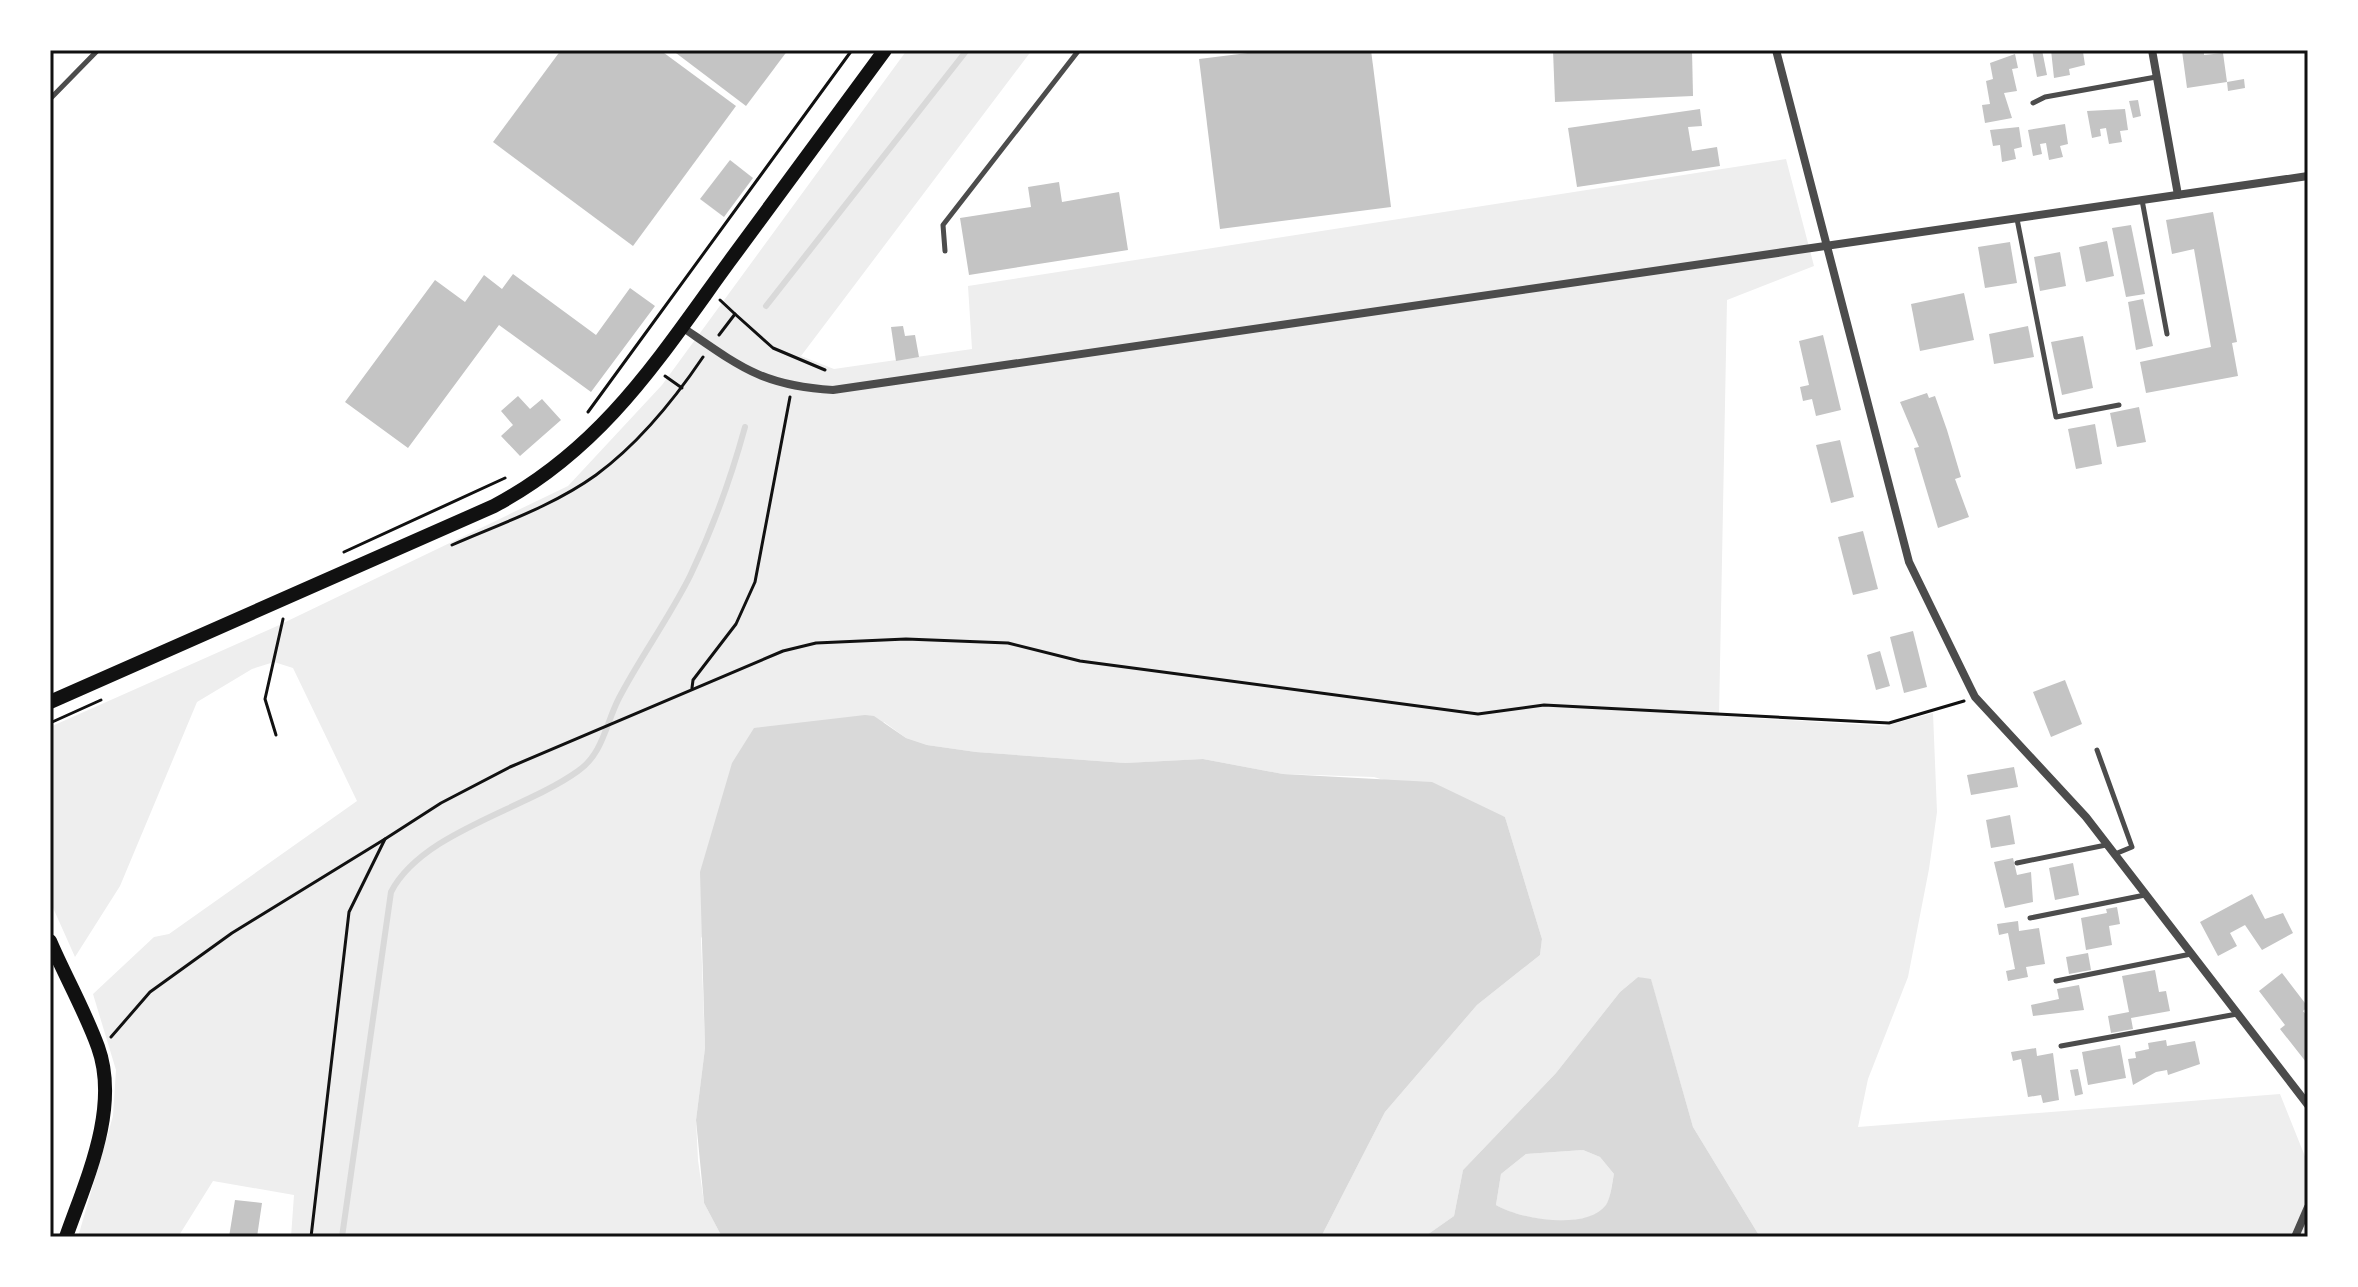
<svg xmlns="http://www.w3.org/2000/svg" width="2358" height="1287" font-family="'Nunito Sans',sans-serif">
  <rect width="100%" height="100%" fill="#fff"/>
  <g fill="#eee">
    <path d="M907,50H1032L801,356L834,369L972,349L968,286L1786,159L1814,266L1727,300L1719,716L1885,726L1933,713L1937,812L1929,869L1908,977L1868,1079L1858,1127L2280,1094L2308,1164V1237H1760L1693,1127L1651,980L1638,977L1620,992L1556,1073L1463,1170L1454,1216L1424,1237H1321L1385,1112L1477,1005L1540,955L1542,939L1505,817L1374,777L1283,774L1203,759L1125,763L976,752L927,745L906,738L884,722L701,938L705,1048L696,1120L698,1160L704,1203L722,1237H291L294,1195L213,1181L178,1237H78L113,1116L116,1070L93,994L154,937L169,934L357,801L293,668L274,662L252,669L197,702L120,886L75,957L50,901V727L275,627L568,486L662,385Z"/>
    <path d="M1583,1150L1600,1157L1614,1174C1612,1182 1611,1196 1607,1204C1590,1232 1518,1219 1496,1205L1501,1174L1526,1154Z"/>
  </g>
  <g fill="#d9d9d9" fill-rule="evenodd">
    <path d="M865,715L874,716L906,738L927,745L976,752L1125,763L1203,759L1283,774L1432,782L1505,817L1542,939L1540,955L1477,1005L1385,1112L1321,1237H722L704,1203L696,1120L705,1048L700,872L732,763L754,728Z"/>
    <path d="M1638,977L1651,979L1693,1127L1760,1237H1424L1454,1216L1463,1170L1556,1073L1620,992ZM1583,1150L1600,1157L1614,1174C1612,1183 1611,1197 1606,1205C1587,1231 1519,1219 1496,1205L1501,1174L1526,1154Z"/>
  </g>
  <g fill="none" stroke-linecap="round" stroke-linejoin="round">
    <g stroke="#d9d9d9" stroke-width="6">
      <path d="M766,306L967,50"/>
      <path d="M342,1237L391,892C422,832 524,810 578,771C603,754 606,723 619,698C641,656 669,618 690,576C713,528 731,478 745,427"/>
    </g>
  </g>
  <g fill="#c4c4c4">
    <path d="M561,50H660L736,106L633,246L493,142Z"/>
    <path d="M672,50H788L746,106Z"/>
    <path d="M1273,50H1371L1391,207L1220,229L1199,59Z"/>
    <path d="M1553,50H1692L1693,96L1555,102Z"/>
    <path d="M2032,50H2042L2047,75L2037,77Z"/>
    <path d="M2051,50L2083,52L2085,65L2069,69L2070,75L2054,78Z"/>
    <path d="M2204,50V55L2223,53L2227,82L2244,79L2245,88L2228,91L2227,82L2187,88L2182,51Z"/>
    <path d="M2015,54L2018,68L2012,69L2017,91L2004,93L2012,118L1985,123L1982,105L1990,104L1986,81L1993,79L1990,63Z"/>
    <path d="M2138,100L2141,116L2133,118L2129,101Z"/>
    <path d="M1700,109L1702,126L1688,127L1692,151L1717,147L1720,166L1577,187L1568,128Z"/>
    <path d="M2125,109L2128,130L2120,131L2122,142L2109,144L2106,128L2100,129L2101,136L2092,138L2087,111Z"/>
    <path d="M2065,124L2068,144L2060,146L2063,157L2049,160L2046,143L2040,144L2042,154L2033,156L2028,130Z"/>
    <path d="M2019,127L2022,147L2014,149L2016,159L2002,162L2000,145L1993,146L1990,130Z"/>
    <path d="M730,160L753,178L724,217L700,199Z"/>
    <path d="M1059,182L1062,202L1119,192L1128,250L969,275L960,218L1031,207L1028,187Z"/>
    <path d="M2213,212L2237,342L2232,343L2238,376L2146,393L2140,362L2211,347L2194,249L2172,254L2166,220Z"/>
    <path d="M2131,225L2145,294L2126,297L2112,228Z"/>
    <path d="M2107,241L2114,276L2086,282L2079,247Z"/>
    <path d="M2010,242L2017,283L1985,288L1978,247Z"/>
    <path d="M2060,252L2066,286L2040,291L2034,257Z"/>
    <path d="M513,274L596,335L630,288L655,306L591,392L499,325L408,448L345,402L435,280L465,302L484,275L502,289Z"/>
    <path d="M1964,293L1974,340L1920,351L1911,304Z"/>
    <path d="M2143,299L2153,346L2136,350L2128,302Z"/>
    <path d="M903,326L905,336L915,335L919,357L896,361L891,327Z"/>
    <path d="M2028,326L2034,357L1994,364L1989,334Z"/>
    <path d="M1823,335L1841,410L1816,416L1812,399L1803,401L1800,387L1809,385L1799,341Z"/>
    <path d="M2083,336L2093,388L2062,395L2051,342Z"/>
    <path d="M1927,393L1929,398L1935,396L1947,430L1961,477L1955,479L1969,517L1938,528L1914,448L1919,447L1900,402Z"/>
    <path d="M518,396L530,409L542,399L561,420L520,456L501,436L513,425L501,411Z"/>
    <path d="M2139,407L2146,442L2117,447L2110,413Z"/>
    <path d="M2095,424L2102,464L2076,469L2068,429Z"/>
    <path d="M1840,440L1854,497L1831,503L1816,445Z"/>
    <path d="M1863,531L1878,589L1853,595L1838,537Z"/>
    <path d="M1913,631L1927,687L1904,693L1890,637Z"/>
    <path d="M1880,651L1890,686L1876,690L1867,655Z"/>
    <path d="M2065,680L2082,724L2051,737L2033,692Z"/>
    <path d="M2014,767L2018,787L1971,795L1967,775Z"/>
    <path d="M2010,815L2015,844L1991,848L1986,820Z"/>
    <path d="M2013,858L2017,875L2031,872L2033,902L2005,908L1994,862Z"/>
    <path d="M2073,863L2079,895L2055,900L2049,868Z"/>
    <path d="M2252,894L2265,919L2283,913L2293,933L2262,950L2245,925L2230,933L2237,946L2218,956L2200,922Z"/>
    <path d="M2117,907L2120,924L2109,926L2112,945L2086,950L2081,918L2107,913L2106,909Z"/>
    <path d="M2018,921L2019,931L2039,928L2045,964L2026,967L2028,977L2008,981L2006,971L2015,969L2008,933L1999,935L1997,924Z"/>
    <path d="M2088,953L2091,970L2069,974L2066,957Z"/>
    <path d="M2155,970L2159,992L2166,991L2170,1011L2131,1018L2133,1029L2111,1033L2108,1016L2129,1012L2122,976Z"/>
    <path d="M2282,973L2308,1007L2303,1011L2308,1017L2306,1062L2280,1029L2285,1025L2259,991Z"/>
    <path d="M2079,985L2084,1010L2033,1016L2031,1005L2059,999L2057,989Z"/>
    <path d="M2166,1040L2167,1046L2195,1041L2200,1064L2168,1075L2167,1070L2156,1072L2133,1085L2128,1059L2136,1058L2135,1052L2149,1049L2148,1043Z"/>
    <path d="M2120,1045L2126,1078L2088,1085L2082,1052Z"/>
    <path d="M2036,1048L2037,1056L2053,1053L2059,1100L2043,1103L2041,1095L2028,1097L2021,1059L2013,1061L2011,1052Z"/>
    <path d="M2078,1069L2083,1094L2075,1096L2070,1070Z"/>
    <path d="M235,1200L262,1203L257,1237H229Z"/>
  </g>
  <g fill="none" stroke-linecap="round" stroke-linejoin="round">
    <g stroke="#111" stroke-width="3">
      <path d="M720,300L735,314"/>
      <path d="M719,335L735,314L773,348L825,370"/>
      <path d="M665,376L682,388"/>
      <path d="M588,412L852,50"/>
      <path d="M452,545C500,524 553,506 596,475C638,444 674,400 703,357"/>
      <path d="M344,552L505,478"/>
      <path d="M692,688L693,680L736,624L755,582L790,397"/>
      <path d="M50,723L101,700"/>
      <path d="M276,735L265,699L283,619"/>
      <path d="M111,1037L150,992L232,933L385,839"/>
      <path d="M311,1237L349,912L385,839L441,803L510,767L783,651L816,643L906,639L1008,643L1080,661L1478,714L1544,705L1889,723L1964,701"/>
    </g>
    <g stroke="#4c4c4c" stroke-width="5">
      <path d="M50,99L98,50"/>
      <path d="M2033,103L2045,97L2156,77"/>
      <path d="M2142,200L2167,334"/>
      <path d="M2017,219L2056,417L2119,405"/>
      <path d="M945,251L943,225L1079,50"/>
      <path d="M2097,750L2132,847L2115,854"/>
      <path d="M2017,863L2106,845"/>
      <path d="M2030,918L2145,895"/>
      <path d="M2056,981L2191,954"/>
      <path d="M2061,1046L2237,1014"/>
    </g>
    <g stroke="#4c4c4c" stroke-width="8">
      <path d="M1776,50L1909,562L1970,687L1975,697L2086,817L2308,1105"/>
      <path d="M2152,50L2178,195"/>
      <path d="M682,327C739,366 762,386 833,390L2308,176"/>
      <path d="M2295,1237L2308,1207"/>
    </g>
    <g stroke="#111" stroke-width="14">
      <path d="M50,702L494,506C603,448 659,358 729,262C781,191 833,121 885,50"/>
      <path d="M50,941C65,976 85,1011 98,1047C120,1108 86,1180 66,1237"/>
    </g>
  </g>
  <rect width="2358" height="1287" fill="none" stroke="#ffffff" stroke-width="104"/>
  <rect x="52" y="52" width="2254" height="1183" fill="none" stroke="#111" stroke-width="3"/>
</svg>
